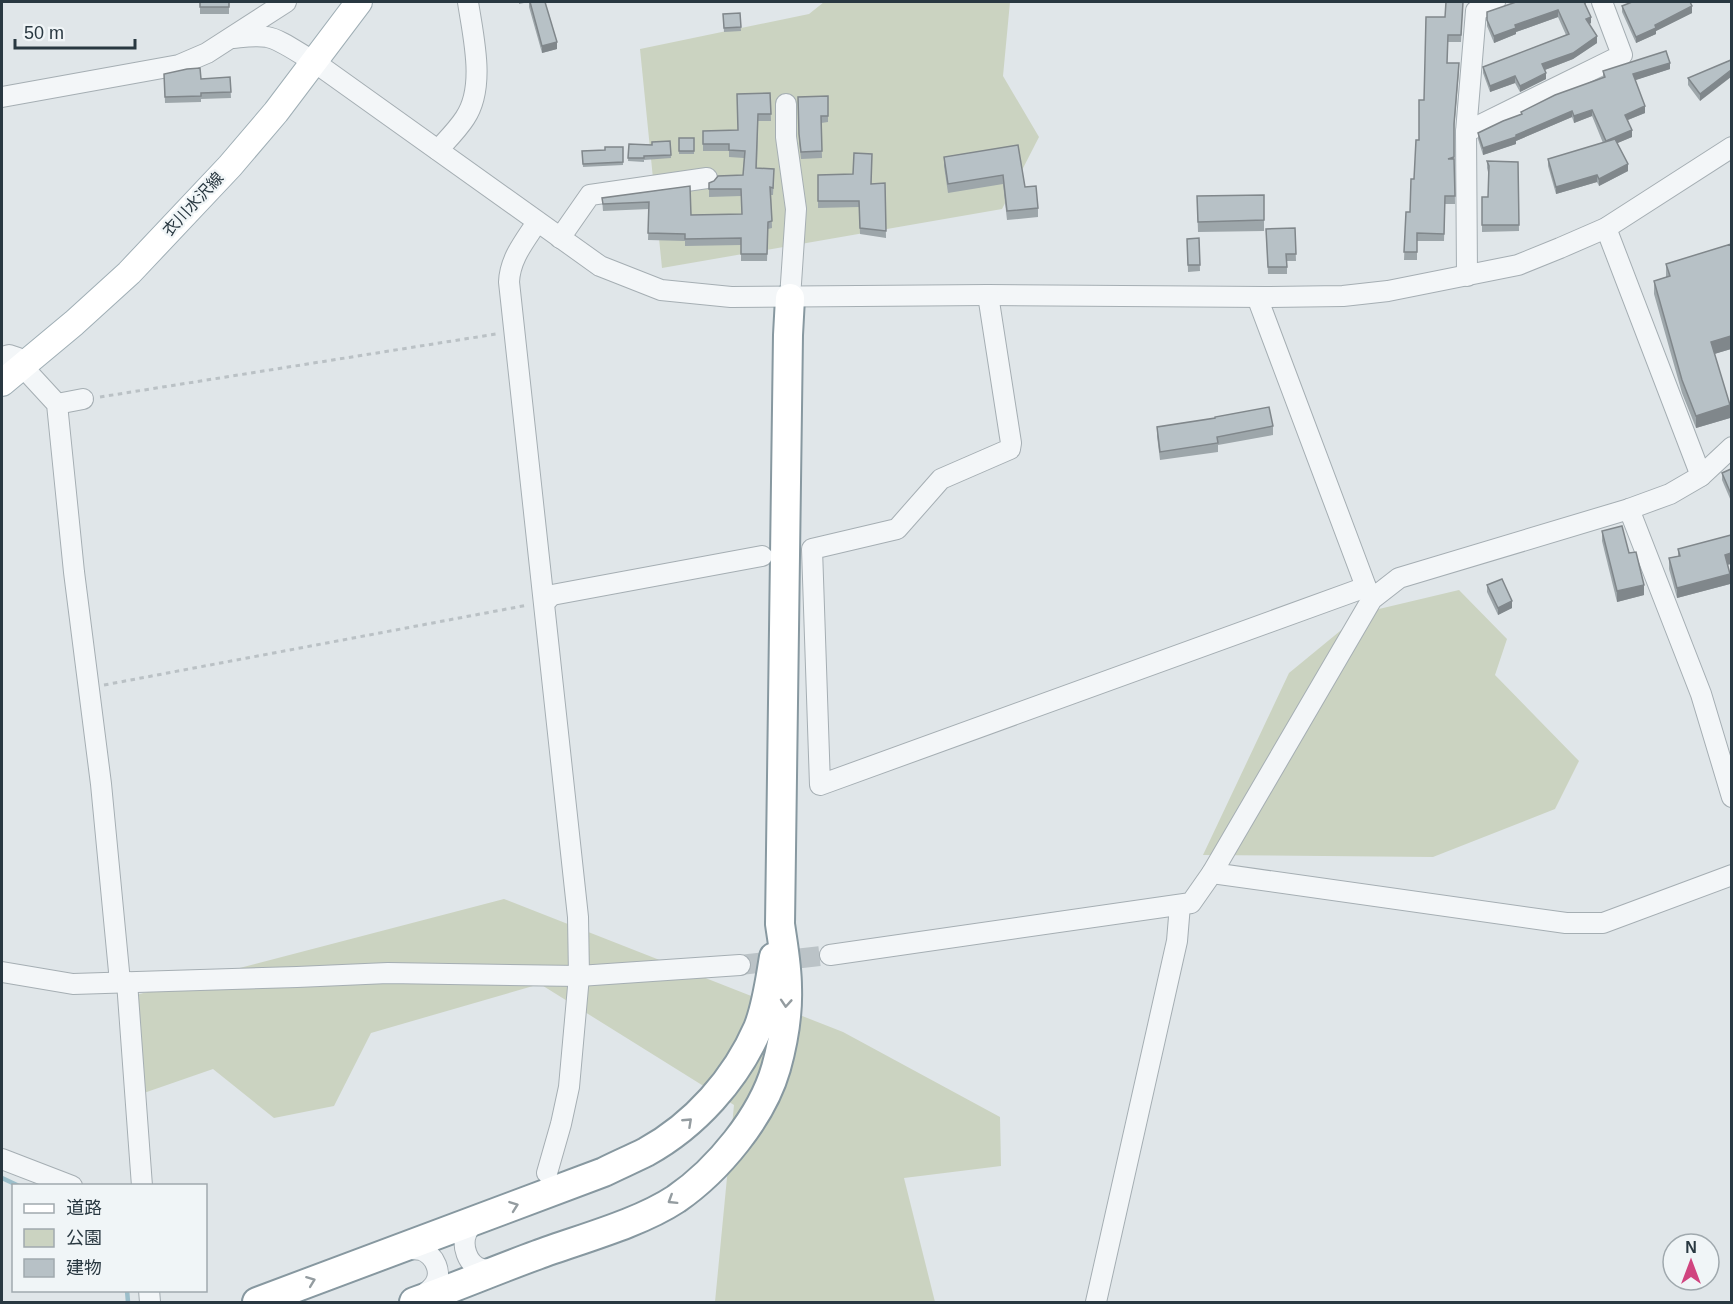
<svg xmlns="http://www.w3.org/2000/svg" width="1733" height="1304" font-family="Helvetica,'Noto Sans JP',sans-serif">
  <rect width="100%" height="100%" fill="#e0e6e9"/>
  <g fill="#cbd3c1">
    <path d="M824,2H1010L1003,76L1039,137L1002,209L662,268L640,49L809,14Z"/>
    <path d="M1459,590L1507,639L1495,675L1579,761L1555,809L1433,857L1203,855L1289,673L1362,613Z"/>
    <path d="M504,899L843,1032L1000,1117L1001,1166L904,1178L935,1302H715L734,1105L540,984L371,1033L334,1106L274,1118L213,1069L141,1094L128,997Z"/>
  </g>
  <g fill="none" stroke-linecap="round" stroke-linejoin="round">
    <g stroke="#9bbeca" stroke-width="4.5">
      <path d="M2,1178L19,1186"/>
      <path d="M127,1290L128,1302"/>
    </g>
    <path stroke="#bbc3c7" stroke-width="20" stroke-dasharray="20 10" stroke-linecap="butt" d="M740,965L830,955"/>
    <g stroke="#a5aeb3" stroke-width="22">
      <g id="minor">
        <path d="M233,38C244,37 256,35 267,37C280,39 300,54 313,61L600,266L661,290L731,297L988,295L1265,297L1343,296L1388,291L1518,265L1560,248L1606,228L1732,147"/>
        <path d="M2,97L179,65L207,53L286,2"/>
        <path d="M786,104V137L796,209L790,298"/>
        <path d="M1466,132L1622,55L1602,2"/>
        <path d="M438,150C447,140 458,129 465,118C486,87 473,36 468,2"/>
        <path d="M537,222C525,241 510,258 509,282L578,917L579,976L569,1087L561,1124L547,1173"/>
        <path d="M1606,228L1701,476"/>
        <path d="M560,238L590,195L707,178"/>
        <path d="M1467,276L1466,132L1476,11L1495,2"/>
        <path d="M988,295L1011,443L1010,449L941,479L897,529L812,549L820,785L1366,587"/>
        <path d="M1257,297L1366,587L1371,596"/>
        <path d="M2,357L9,355L18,358L22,366L57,404L74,572L101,784L120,982"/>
        <path d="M57,404L83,399"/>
        <path d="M1629,509L1701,694L1732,797"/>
        <path d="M545,602L552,595L762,556"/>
        <path d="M1212,873L1566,923H1603L1732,875"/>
        <path d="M830,955L1191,903L1212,873L1372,599L1399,578L1629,509L1670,494L1701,476L1732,447"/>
        <path d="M2,972L73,984L297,977L388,973L579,976L740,965"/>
        <path d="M127,982L142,1186"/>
        <path d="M2,1159L72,1186"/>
        <path d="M476,1220C473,1223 469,1228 467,1232C461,1245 467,1265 482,1269C486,1270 492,1270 497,1270"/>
        <path d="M402,1248C408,1249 415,1249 421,1250C435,1255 443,1273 434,1285C430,1290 424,1294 420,1299"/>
        <path d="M149,1290L150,1302"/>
        <path d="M1096,1302L1177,941L1180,905"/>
      </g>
    </g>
    <g stroke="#9faeb5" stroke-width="28">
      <path id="major" d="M2,383L74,323L129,273L230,166L276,112L359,2"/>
    </g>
    <g stroke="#8798a0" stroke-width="32">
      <g id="highway">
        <path d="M257,1302L604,1172C618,1165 632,1159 646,1152C695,1125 736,1079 758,1028C767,1006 770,980 774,957"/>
        <path d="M414,1302C456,1287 496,1270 537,1255C580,1239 638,1224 676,1199C718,1170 762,1117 776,1068C783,1043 788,1014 787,987C787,966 783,945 780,924L788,335L790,298"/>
      </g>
    </g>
    <g stroke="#bac1c5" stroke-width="3" stroke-dasharray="4.5 4.5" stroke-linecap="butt">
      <path d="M100,397L496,334"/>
      <path d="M104,685L528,605"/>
    </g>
    <use href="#minor" stroke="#f3f6f8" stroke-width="20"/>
    <use href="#major" stroke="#fff" stroke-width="26"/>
    <use href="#highway" stroke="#fff" stroke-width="28"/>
  </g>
  <g fill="#9da6aa">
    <rect x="200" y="2" width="29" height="12"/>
    <path d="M519,2H545L557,49L542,53L529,7V2L519,4Z"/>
    <path d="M1463,2L1461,42H1448L1447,63L1459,71L1454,131L1455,204H1445L1444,241H1417V260H1404L1406,212H1410L1424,100L1445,17Z"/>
    <path d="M1586,2V6L1591,23L1589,24L1597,43L1573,59L1545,70L1546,79L1520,92L1515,83L1490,92L1483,73V67L1566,35L1558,17L1516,32V34L1494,43L1487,26V12Z"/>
    <path d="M1622,6L1692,13L1656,31V34L1636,43L1622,12Z"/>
    <path d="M740,13L741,31L724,32L723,14Z"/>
    <path d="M1731,60L1700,101L1688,85V78Z"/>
    <path d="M1670,69L1635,80L1645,113L1628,120L1632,137L1617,143L1628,171L1599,186L1597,182L1556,194L1548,166V159L1603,143L1592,116L1574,123L1572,117L1516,141V144L1483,155L1478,139V133L1521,114V112L1603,77V71Z"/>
    <path d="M164,74L201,79L230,77L231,98L201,99V102L165,103Z"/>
    <path d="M770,93L771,121H758L757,168L774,176L773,195H771L772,228L768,229L767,261H741V245L685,246V241L648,240L649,209L603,211L602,198L690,186L691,215L742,214L741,196L709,197V183L743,175L744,158L729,157V151H703V131L738,130Z"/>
    <path d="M828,96V122L821,123L822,158L801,159L799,141L798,97Z"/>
    <rect x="679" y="138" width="15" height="16"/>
    <path d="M670,141L671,158L644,160V162L628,161L629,144L652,145Z"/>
    <path d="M1018,145L1025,187L1038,208V217L1007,220L1003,184L948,193L944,166V157Z"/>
    <path d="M623,147V165L583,167L582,151L605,150Z"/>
    <path d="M1487,161L1518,162L1519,231L1482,232V197H1488V172L1487,168Z"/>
    <path d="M818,175L871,184L885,183L886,238L860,234L859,207L818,208Z"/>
    <path d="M1264,195V231L1198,232L1197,196Z"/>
    <path d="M1295,228L1296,261H1287V274H1268L1266,229Z"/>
    <path d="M1199,238L1200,271L1188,272L1187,239Z"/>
    <path d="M1731,244V349L1714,354L1730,418L1696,428L1682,393L1654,294V281L1666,277V264Z"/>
    <path d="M1215,418L1273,426V435L1218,445V452L1160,460L1157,436V427Z"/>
    <path d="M1731,469V501L1722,480V473Z"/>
    <path d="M1602,531L1629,553L1644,595L1617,602L1602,541Z"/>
    <path d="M1731,535V564L1727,565L1730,584L1677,598L1669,569V558L1678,556V549Z"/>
    <path d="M1487,585L1512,608L1498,615L1487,592Z"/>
  </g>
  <g fill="#80878b">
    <path d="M1692,6V13L1656,31V34L1636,43V37L1655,25Z"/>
    <path d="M1558,10V17L1516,32V34L1494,43V36L1515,25Z"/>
    <path d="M1591,17V23L1586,26V19Z"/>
    <path d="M1597,36V43L1573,59L1542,71V64Z"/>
    <path d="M557,42V49L542,53V46Z"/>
    <path d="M1670,63V69L1633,81V74Z"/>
    <path d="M1731,70V77L1700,101V94Z"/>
    <path d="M1546,73V79L1520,92V86Z"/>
    <path d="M1515,76V83L1490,92V86Z"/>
    <path d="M1645,106V113L1625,121V115Z"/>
    <path d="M1592,110V116L1574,123V116Z"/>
    <path d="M1572,111V117L1516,141V144L1483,155V148Z"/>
    <path d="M1632,130V137L1606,148V141Z"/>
    <path d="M1628,164V171L1599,186V179Z"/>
    <path d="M1597,175V182L1556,194V187Z"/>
    <path d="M1731,336V349L1711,355V342Z"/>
    <path d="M1730,405V418L1696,428V416Z"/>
    <path d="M1731,553V564L1725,565V555Z"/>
    <path d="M1730,574V584L1677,598V588Z"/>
    <path d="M1644,585V595L1617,602V591Z"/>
    <path d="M1512,601V608L1498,615V608Z"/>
  </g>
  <g fill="#b7c1c6" stroke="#80878b" stroke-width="1.5">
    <rect x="200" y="2" width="29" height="5"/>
    <path d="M530,2H545L557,42L542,46Z"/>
    <path d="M1446,2H1463L1461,35H1448L1447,63H1459L1454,124V157L1448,159H1454L1455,196H1445L1444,234L1417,233V252H1404L1406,212H1410L1411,179H1414L1416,140H1419V100H1424L1426,17H1445Z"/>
    <path d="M1516,2H1584L1591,17L1586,19L1597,36L1573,53L1542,64L1546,73L1520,86L1515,76L1490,86L1483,67L1569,34L1558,10L1515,25L1516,28L1494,36L1487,20V12Z"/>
    <path d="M1632,2H1690L1692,6L1655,25L1656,28L1636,37L1622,6Z"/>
    <path d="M740,13L741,27L724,28L723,14Z"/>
    <path d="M1666,51L1670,63L1633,74L1645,106L1625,115L1632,130L1606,141L1592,110L1574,116L1572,111L1516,135V137L1483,148L1478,133L1503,121L1522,114L1521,112L1555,95L1605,77L1603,71Z"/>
    <path d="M1731,60V70L1700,94L1688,78Z"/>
    <path d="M200,68L201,79L230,77L231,92L201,93V96L165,97L164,74L187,69Z"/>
    <path d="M770,93L771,114H758L756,168L774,169L773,188L770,187L772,221L768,222L767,254H741V238L685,239V234L648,233L649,202L603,204L602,198L690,186L691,215L742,214L741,189H709V183L714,181L718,176L743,175L745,151L729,150V144H703V131L738,130L737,94Z"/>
    <path d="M828,96V116H821L822,151L801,152L799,134L798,97Z"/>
    <rect x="679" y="138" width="15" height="13"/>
    <path d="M1615,139L1628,164L1599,179L1597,175L1556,187L1548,159Z"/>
    <path d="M670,141L671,155L644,156V158H628L629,144L652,145V142Z"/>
    <path d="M1018,145L1025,187L1036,186L1038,208L1007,211L1003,175L948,184L944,157Z"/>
    <path d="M605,147H623V162L583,164L582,151L605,150Z"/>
    <path d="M854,153L872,154L871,184L885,183L886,231L860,228L859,201H818V175L853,174Z"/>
    <path d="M1487,161L1518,162L1519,225H1482V197H1488L1489,166Z"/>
    <path d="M1264,195V220L1198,222L1197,196Z"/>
    <path d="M1295,228L1296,254H1286L1287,267H1268L1266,229Z"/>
    <path d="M1199,238L1200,265H1188L1187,239Z"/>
    <path d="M1731,244V336L1711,342L1730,405L1696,416L1682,380L1654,281L1670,276L1666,264Z"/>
    <path d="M1269,407L1273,426L1217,437L1218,443L1160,452L1157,427L1215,418V417Z"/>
    <path d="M1731,469V494L1722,473Z"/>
    <path d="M1622,526L1629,553L1636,552L1644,585L1617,591L1602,531Z"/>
    <path d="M1731,535V553L1725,555L1730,574L1677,588L1669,558L1680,556L1678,549Z"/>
    <path d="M1502,579L1512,601L1498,608L1487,585Z"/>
  </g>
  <defs><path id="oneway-chevron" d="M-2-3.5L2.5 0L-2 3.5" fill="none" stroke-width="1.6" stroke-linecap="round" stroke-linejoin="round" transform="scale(1.5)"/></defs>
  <g stroke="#949ca0">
    <use href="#oneway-chevron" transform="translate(786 1003) rotate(94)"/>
    <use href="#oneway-chevron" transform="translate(688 1122) rotate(-43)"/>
    <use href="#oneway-chevron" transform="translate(672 1200) rotate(148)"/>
    <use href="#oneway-chevron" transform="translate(514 1206) rotate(-20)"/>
    <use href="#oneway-chevron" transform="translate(311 1281) rotate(-21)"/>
  </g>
  <g text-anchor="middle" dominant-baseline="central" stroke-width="4.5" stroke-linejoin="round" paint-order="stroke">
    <g font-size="16" fill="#293841" stroke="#f0f5f7">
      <text transform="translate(193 204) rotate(-47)">衣川水沢線</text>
    </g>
  </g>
  <rect width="1733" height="1304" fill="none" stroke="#293841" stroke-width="6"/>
  <rect x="12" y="1184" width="195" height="108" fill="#f0f5f7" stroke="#a0a9ae" stroke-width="1.5"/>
  <rect x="24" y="1204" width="30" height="9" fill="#ffffff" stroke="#a0a9ae" stroke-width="1.5"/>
  <text x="66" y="1214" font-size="18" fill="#293841">道路</text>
  <rect x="24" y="1229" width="30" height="18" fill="#cbd3c1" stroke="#a0a9ae" stroke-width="1.5"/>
  <text x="66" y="1244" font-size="18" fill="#293841">公園</text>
  <rect x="24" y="1259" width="30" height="18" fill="#b7c1c6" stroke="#a0a9ae" stroke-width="1.5"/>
  <text x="66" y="1274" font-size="18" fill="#293841">建物</text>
  <g transform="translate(1691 1262)"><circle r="28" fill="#f0f5f7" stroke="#a0a9ae" stroke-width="1.5"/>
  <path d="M0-4.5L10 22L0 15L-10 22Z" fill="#d0447f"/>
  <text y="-9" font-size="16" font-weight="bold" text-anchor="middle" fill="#293841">N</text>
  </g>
  <path d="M15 39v9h120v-9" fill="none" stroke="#293841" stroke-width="3"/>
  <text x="24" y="39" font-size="18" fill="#293841" stroke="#f0f5f7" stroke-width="4.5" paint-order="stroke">50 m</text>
</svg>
